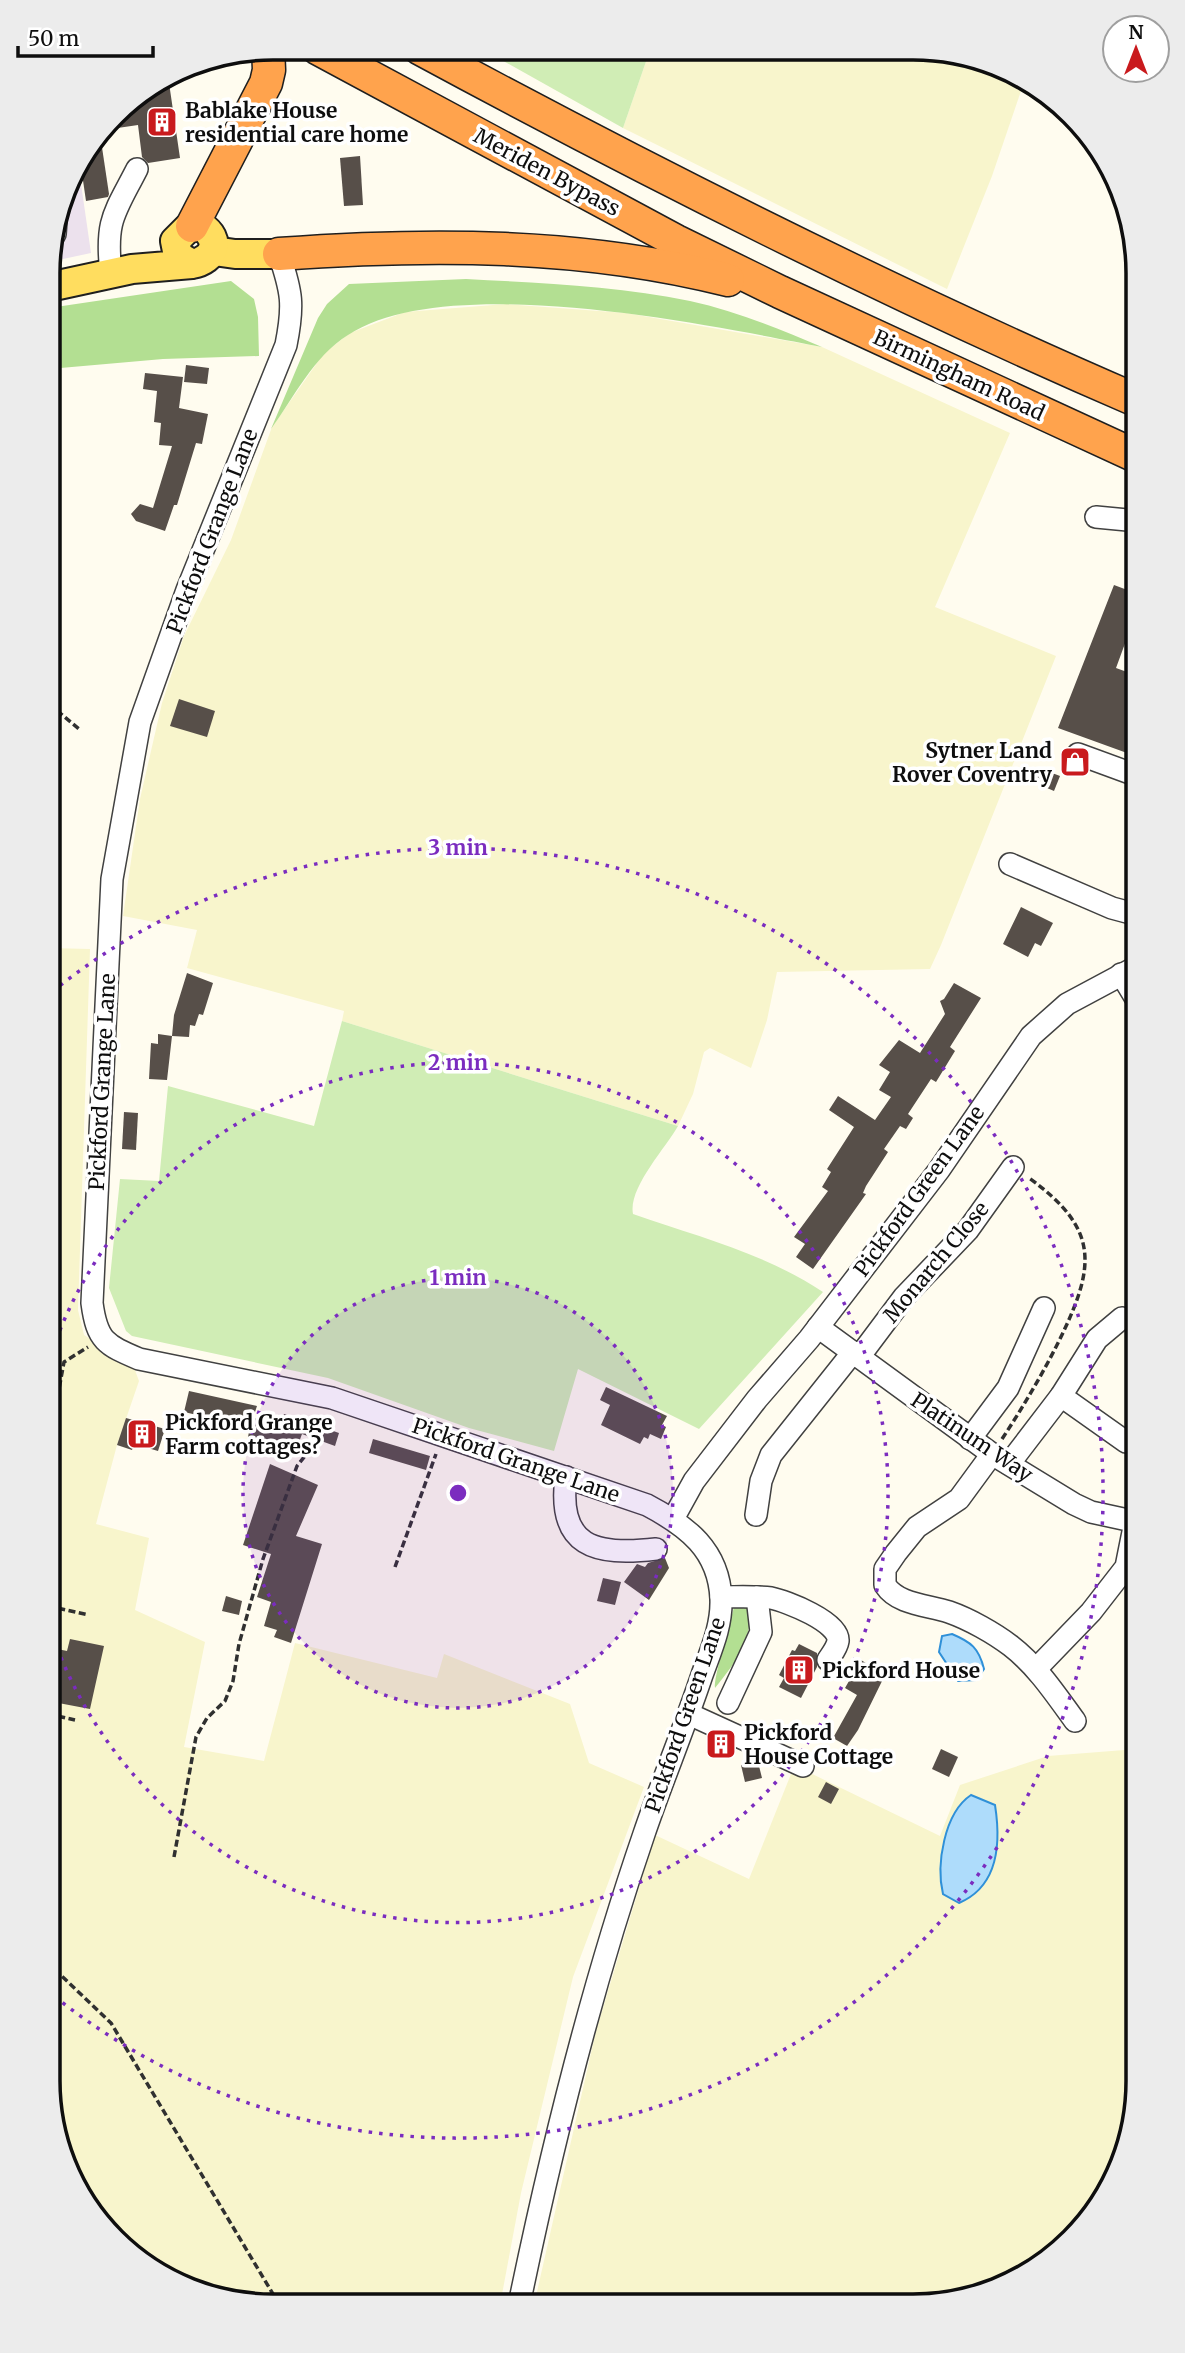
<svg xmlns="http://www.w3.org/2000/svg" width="1185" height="2353" font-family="Merriweather,serif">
  <rect width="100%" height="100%" fill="#fffcef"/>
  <path fill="#ece1ed" d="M78,163L91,253L49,262V244L71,173Z"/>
  <g fill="#f8f5cc" fill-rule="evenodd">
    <path d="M650,50L956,52L1023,85L992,176L947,289L623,128Z"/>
    <path d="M506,304L626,313L822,347L1010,433L935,607L1056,656L941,945L930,969L777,972L767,1020L751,1068L710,1048L704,1052L693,1094L678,1126L342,1021L344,1011L187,968L197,930L123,916L140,799L162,703L184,636L231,540L272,427L324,353L350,333L405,312Z"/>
    <path d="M48,948L90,949L78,1310L84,1335L133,1365L139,1381L117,1445L96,1524L149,1538L135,1610L205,1642L184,1747L264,1761L295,1643L437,1678L444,1654L570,1704L589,1763L644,1787L573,1977L521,2193L500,2305L243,2304L173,2283L124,2250L59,2152L47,2080Z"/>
    <path d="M1137,1749V2095L1121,2166L1091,2218L1038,2268L984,2294L912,2306L534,2305L596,2031L655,1835L749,1879L793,1769L804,1770L940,1836L960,1785L1048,1756ZM963,1800L995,1805L998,1831L995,1859L946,1836Z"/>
  </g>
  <g fill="#d0edb5">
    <path d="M482,49L650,50L623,128Z"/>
    <path d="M342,1021L678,1126C665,1149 628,1188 633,1214C699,1237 764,1253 823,1292L699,1429L578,1369L554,1451L469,1428L328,1378L132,1336L126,1331L109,1288L120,1179L159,1181L168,1086L314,1126Z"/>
  </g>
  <g fill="#b3df92">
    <path d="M466,279C540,283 617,286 690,301C736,311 779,329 822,347C707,325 448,270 348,335C313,357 295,396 271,429L318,318L327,304L349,284Z"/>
    <path d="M231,281L254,299L258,317L259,356L163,359L49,369V308Z"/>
    <path d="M735,1602H751C751,1642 739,1658 715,1688C713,1678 732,1619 735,1602Z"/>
  </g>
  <g fill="#aedcfb" stroke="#2f90d8" stroke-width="2">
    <path d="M952,1634C971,1642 979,1648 984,1669L976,1680L958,1681L939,1652L942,1636Z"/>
    <path d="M971,1795L995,1805C1001,1843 999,1886 959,1903L943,1894C936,1865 944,1813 971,1795Z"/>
  </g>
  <g fill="#574f49">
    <path d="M168,76L180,158L148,163L142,157L138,125L104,130L124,103Z"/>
    <path d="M100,134L109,194L108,197L86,201L80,160Z"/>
    <path d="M360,156L363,205L344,206L340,158Z"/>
    <path d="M186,365L209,368L207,384L184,382Z"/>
    <path d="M145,373L183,377L179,408L208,414L202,444L196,443L177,505H174L165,531L136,521L131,514L140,504L153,508L172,446L159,445L161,423L154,422L157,391L143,389Z"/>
    <path d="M1114,585L1138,594V608L1116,668L1138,676V757L1058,728Z"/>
    <path d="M179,699L215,711L207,737L170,726Z"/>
    <path d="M1039,768L1060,776L1054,791L1033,782Z"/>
    <path d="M1021,907L1053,923L1041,946L1035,943L1028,957L1003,944Z"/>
    <path d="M187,973L213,983L203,1015L199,1014L195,1026L190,1025L189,1037L172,1036L174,1015Z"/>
    <path d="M954,983L981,998L950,1047L955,1051L936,1082L931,1079L908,1114L913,1118L906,1129L900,1126L884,1149L888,1152L866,1186L863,1193L866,1194L813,1269L796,1257L805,1244L794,1237L828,1191L822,1187L831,1172L827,1169L854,1127L829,1110L838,1096L875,1120L891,1097L879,1090L890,1072L879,1065L899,1040L920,1053L945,1014L940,1001L944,999Z"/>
    <path d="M158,1034L172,1036L167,1080L149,1079L151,1043L158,1044Z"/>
    <path d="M124,1112L138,1113L136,1150L122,1149Z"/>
    <path d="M606,1387L667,1416L662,1425L666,1427L661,1439L650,1434L648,1439L644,1437L640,1444L601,1425L610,1405L600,1400Z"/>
    <path d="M189,1391L257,1406L253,1418L280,1424L284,1414L339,1433L335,1446L302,1434L298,1445L291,1442L289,1448L248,1437L250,1427L184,1412Z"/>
    <path d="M126,1418L165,1429L158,1451L134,1444L132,1450L117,1445Z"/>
    <path d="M373,1439L430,1456L426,1470L369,1453Z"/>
    <path d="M270,1464L318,1485L296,1536L322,1544L291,1643L274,1637L277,1630L264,1626L271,1602L257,1597L271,1554L243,1545Z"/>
    <path d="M665,1558L669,1568L649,1600L624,1582L637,1564L645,1567L648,1563Z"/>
    <path d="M603,1578L621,1582L615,1605L597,1601Z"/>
    <path d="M226,1596L242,1601L239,1615L222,1611Z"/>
    <path d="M70,1639L104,1646L90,1709L48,1701V1647L67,1651Z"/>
    <path d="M799,1644L817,1653V1667L801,1698L779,1687L784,1678L779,1675L792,1650L795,1651Z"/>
    <path d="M861,1660L885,1675L858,1730L847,1746L833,1738L857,1695L845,1688Z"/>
    <path d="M941,1749L958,1757L949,1777L932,1769Z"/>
    <path d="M758,1762L762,1778L745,1782L741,1765Z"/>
    <path d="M826,1782L839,1789L831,1804L818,1797Z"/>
  </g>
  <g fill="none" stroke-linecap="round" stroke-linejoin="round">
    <g stroke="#414141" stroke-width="24">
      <g id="minor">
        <path d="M50,241L55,234L56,221"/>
        <path d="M279,254C292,292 294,305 286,345L187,590L140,722L112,879L92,1303C97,1341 106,1345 139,1359L332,1398L647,1505C687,1526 719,1550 721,1599C722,1626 711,1650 702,1675C684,1729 662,1781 644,1834C591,1988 552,2145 519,2305"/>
        <path d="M111,274C105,220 114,214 137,169"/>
        <path d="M1096,517L1138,521"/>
        <path d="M1078,754L1138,776"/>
        <path d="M1010,864L1112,908L1138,915"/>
        <path d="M1121,974L1138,1002"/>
        <path d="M818,1327L992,1454L1074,1504L1091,1512L1137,1522"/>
        <path d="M859,1357L904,1297L968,1230L1013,1167"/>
        <path d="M1061,1396L1126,1442H1137"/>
        <path d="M970,1439L1008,1388L1044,1308"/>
        <path d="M992,1454L959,1499L917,1527L896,1553L885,1569V1585C898,1605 928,1605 949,1612C969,1619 994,1633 1011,1646C1037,1666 1056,1695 1075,1721"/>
        <path d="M1009,1464L1061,1396L1097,1339L1122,1318"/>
        <path d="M566,1477C557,1547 595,1556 656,1549"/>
        <path d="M756,1515L761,1481L771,1455L853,1352"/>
        <path d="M673,1519L694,1481L757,1399L809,1339L939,1170L1031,1036L1067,1004L1138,966"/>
        <path d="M721,1597C738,1597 754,1596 771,1598C786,1601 840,1622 838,1641C837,1648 831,1655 828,1660"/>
        <path d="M1036,1669L1091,1612L1126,1567L1135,1522"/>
        <path d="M728,1703L761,1632L757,1597"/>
        <path d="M689,1714L803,1766"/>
      </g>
    </g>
    <g stroke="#1f1f1f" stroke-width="32">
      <g id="major">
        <path d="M214,251L235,254H279"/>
        <path d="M49,287L132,269L192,264C215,260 222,239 201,226L188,228L175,241L178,256L192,264"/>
      </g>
    </g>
    <g stroke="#1f1f1f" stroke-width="35">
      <g id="highway">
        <path d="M317,48L676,241L780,292L1138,457"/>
        <path d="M419,48C654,175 892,295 1138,401"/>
        <path d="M192,226L266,83L269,70L268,48"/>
        <path d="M279,254C429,243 581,243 728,280"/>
      </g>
    </g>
    <g stroke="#303030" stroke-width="3.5" stroke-dasharray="7 3.5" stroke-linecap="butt">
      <path d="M49,704L79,729"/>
      <path d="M1002,1439C1023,1407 1042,1375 1059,1341C1095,1267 1101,1230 1029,1178"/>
      <path d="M48,1449L64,1362L88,1347"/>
      <path d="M395,1567L436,1454"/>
      <path d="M48,1606L89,1615"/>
      <path d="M48,1714L75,1720"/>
      <path d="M174,1857L196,1737L207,1718L225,1701L233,1681L239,1644L263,1559L297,1466L317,1441L326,1417"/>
      <path d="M47,1962L111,2023L279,2304"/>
    </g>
    <use href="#minor" stroke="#fff" stroke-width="21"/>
    <use href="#major" stroke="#ffdd5f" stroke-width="28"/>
    <use href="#highway" stroke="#ffa34d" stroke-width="32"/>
  </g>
  <circle cx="458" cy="1493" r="215" fill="#7b2cbf" fill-opacity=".12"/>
  <g fill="none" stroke="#7b2cbf" stroke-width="3.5" stroke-dasharray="3.5 7">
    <circle cx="458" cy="1493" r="215"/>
    <path d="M49 1360A430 430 0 1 1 48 1622"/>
    <path d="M52 992A645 645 0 1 1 48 1991"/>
  </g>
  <defs>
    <g id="building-square" transform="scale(1.575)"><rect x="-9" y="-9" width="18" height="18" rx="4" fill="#c91a1d" stroke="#fff"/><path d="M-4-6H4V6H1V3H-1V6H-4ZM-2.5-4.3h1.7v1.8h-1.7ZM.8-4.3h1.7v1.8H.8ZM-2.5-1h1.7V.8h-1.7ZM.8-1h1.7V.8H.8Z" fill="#fff"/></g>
    <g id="shop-square" transform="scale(1.575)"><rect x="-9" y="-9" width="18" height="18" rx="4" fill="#c91a1d" stroke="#fff"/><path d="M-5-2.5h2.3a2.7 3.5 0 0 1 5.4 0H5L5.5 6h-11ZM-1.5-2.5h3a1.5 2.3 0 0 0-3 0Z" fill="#fff"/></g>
  </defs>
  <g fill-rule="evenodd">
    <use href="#building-square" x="162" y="122"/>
    <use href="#shop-square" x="1075" y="762"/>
    <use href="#building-square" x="142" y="1434"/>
    <use href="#building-square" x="799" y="1670"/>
    <use href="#building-square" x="721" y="1744"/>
  </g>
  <g text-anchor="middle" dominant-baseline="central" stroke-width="7" stroke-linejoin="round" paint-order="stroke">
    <g font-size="21" font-weight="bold" fill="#0e0e0e" stroke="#fff" text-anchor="start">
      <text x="185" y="110">Bablake House<tspan x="185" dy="24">residential care home</tspan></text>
      <text x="1052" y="750" text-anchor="end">Sytner Land<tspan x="1052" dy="24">Rover Coventry</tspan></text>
      <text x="165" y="1422">Pickford Grange<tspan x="165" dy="24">Farm cottages?</tspan></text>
      <text x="822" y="1670">Pickford House</text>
      <text x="744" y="1732">Pickford<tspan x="744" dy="24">House Cottage</tspan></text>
    </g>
    <g font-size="21" fill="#0e0e0e" stroke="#fff">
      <text transform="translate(547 172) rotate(28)">Meriden Bypass</text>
      <text transform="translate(959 375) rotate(25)">Birmingham Road</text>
      <text transform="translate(212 531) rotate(-69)">Pickford Grange Lane</text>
      <text transform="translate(102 1082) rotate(-87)">Pickford Grange Lane</text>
      <text transform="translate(919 1191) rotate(-54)">Pickford Green Lane</text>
      <text transform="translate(936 1262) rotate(-50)">Monarch Close</text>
      <text transform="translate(972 1437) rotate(34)">Platinum Way</text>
      <text transform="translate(516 1460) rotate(19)">Pickford Grange Lane</text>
      <text transform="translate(685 1715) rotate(-71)">Pickford Green Lane</text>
    </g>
  </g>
  <path d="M0 0H1185V2353H0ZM273 60H913A213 213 0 0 1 1126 273V2081A213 213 0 0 1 913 2294H273A213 213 0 0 1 60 2081V273A213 213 0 0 1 273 60Z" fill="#ececec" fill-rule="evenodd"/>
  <path fill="none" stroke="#0e0e0e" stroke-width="3.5" d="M273 60H913A213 213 0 0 1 1126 273V2081A213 213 0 0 1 913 2294H273A213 213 0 0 1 60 2081V273A213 213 0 0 1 273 60Z"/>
  <circle cx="458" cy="1493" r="10" fill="#7b2cbf" stroke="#fff" stroke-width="3.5"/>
  <g font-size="21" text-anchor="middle" font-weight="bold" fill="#7b2cbf" stroke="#fff" stroke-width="7" stroke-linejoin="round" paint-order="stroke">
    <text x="458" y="855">3 min</text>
    <text x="458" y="1070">2 min</text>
    <text x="458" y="1285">1 min</text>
  </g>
  <g transform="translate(1136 49)"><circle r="33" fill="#ffffff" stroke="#9f9f9f" stroke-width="2"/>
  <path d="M0-5L12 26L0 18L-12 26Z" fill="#c91a1d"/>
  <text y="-10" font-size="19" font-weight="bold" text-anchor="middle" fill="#0e0e0e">N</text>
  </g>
  <path d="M18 46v10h135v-10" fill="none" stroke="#0e0e0e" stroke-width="3.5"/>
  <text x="28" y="46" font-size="21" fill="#0e0e0e" stroke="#ffffff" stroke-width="5" paint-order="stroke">50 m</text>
</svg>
